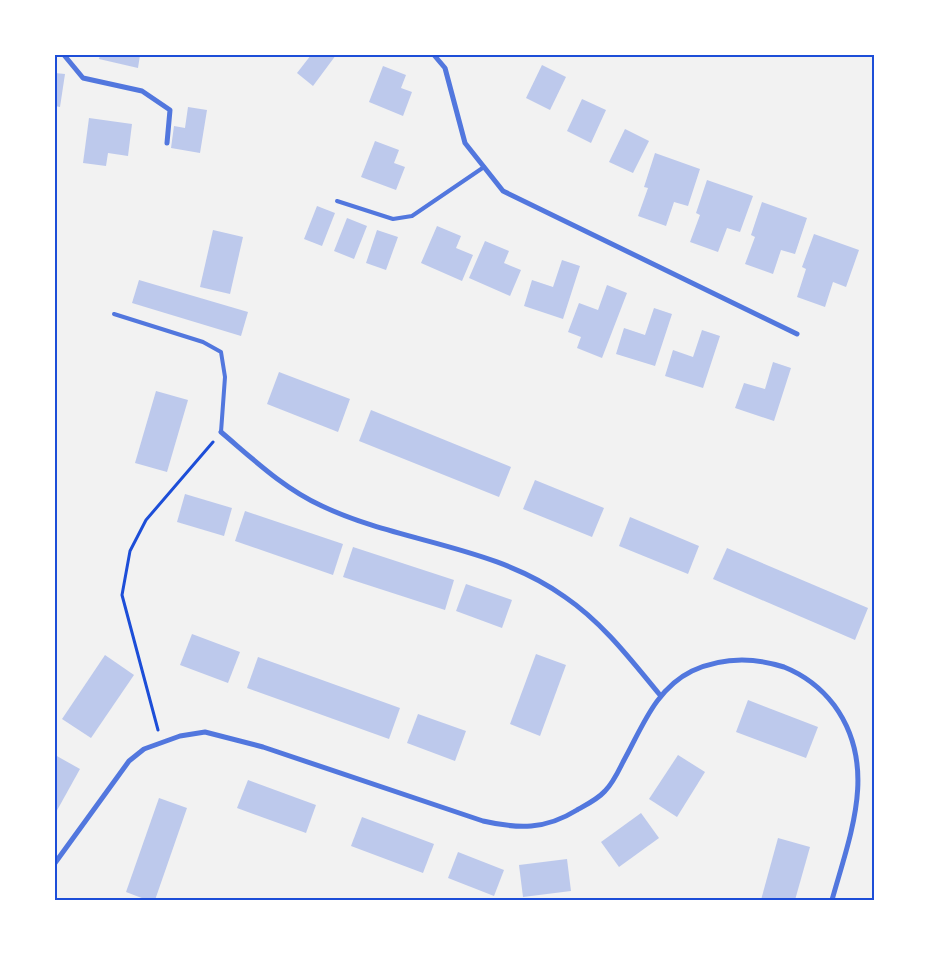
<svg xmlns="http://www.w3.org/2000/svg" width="929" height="955" font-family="'DejaVu Sans',sans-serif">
  <rect width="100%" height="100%" fill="#f2f2f2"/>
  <g fill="#bdc9ec">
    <path d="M100,55H140L138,68L99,59Z"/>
    <path d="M311,55H336L313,86L297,73Z"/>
    <path d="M542,65L566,77L550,110L526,98Z"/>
    <path d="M383,66L406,75L401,88L412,92L403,116L369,102Z"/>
    <path d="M55,73L65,74L60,107L55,106Z"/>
    <path d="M582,99L606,110L591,143L567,131Z"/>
    <path d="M188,107L207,110L200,153L171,148L174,126L185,128Z"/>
    <path d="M89,118L132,124L128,156L108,153L106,166L83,163Z"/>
    <path d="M625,129L649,141L633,173L609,162Z"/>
    <path d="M375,141L399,150L394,163L405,167L396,190L361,177Z"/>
    <path d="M655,153L700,169L688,206L674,202L666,226L638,216L648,188L644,187Z"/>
    <path d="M707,180L753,196L740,232L727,228L718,252L690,242L700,215L696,213Z"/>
    <path d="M762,202L807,218L795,254L781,250L773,274L745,264L755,237L751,235Z"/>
    <path d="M317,206L335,213L322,246L304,239Z"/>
    <path d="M347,218L367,226L354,259L334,251Z"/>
    <path d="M437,226L461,236L456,248L473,255L462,281L421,263Z"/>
    <path d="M213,230L243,237L230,294L200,287Z"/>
    <path d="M377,230L398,237L386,270L366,263Z"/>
    <path d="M814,234L859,250L846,287L833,282L825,307L797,297L806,269L802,267Z"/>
    <path d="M485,241L509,251L504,263L521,270L510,296L469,278Z"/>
    <path d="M562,260L580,266L563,319L524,306L532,280L553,287Z"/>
    <path d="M139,280L248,312L241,336L132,303Z"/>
    <path d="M607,285L627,293L602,358L577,348L581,337L568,332L579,303L598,310Z"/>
    <path d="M654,308L672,314L655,366L616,354L624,328L645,335Z"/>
    <path d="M702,330L720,336L703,388L665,376L673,350L693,357Z"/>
    <path d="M773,362L791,368L774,421L735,408L744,383L765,389Z"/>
    <path d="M279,372L350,399L338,432L267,404Z"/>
    <path d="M156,391L188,400L167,472L135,463Z"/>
    <path d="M371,410L511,467L499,497L359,441Z"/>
    <path d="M535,480L604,508L592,537L523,509Z"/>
    <path d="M185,494L232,508L224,536L177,522Z"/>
    <path d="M245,511L343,544L333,575L235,541Z"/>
    <path d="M630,517L699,546L688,574L619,546Z"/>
    <path d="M353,547L454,580L445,610L343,577Z"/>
    <path d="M727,548L868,608L855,640L713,579Z"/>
    <path d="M466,584L512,600L502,628L456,611Z"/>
    <path d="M192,634L240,652L228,683L180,665Z"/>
    <path d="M536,654L566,665L540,736L510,724Z"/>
    <path d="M105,655L134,675L91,738L62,719Z"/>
    <path d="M258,657L400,708L389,739L247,688Z"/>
    <path d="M748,700L818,727L806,758L736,732Z"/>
    <path d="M418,714L466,731L455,761L407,743Z"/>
    <path d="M55,755L80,769L55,814Z"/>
    <path d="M678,755L705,772L677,817L649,799Z"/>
    <path d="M248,780L316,805L306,833L237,808Z"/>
    <path d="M159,798L187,808L155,900H147L126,892Z"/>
    <path d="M641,813L659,838L619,867L601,842Z"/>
    <path d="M362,817L434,844L423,873L351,846Z"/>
    <path d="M778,838L810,847L795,900H761Z"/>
    <path d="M458,852L504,870L494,896L448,878Z"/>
    <path d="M567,859L571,891L523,897L519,865Z"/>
  </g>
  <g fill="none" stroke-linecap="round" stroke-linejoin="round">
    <path stroke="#1d4ed8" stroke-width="3" d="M158,730L122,595L130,551L146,520L213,442"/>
    <g stroke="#5277de" stroke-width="4">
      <path d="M337,201L393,219L412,216L484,167"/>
      <path d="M114,314L203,342L221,352L225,377L221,432"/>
    </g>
    <g stroke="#5277de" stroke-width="5">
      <path d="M64,55L83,78L142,91L170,110L167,143"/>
      <path d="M434,55L445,68L465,143L503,191L797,334"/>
      <path d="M221,432C253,459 283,488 322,506C400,543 493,545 565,597C603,623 631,660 660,695"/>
      <path d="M55,863L129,761L144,749L180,736L205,732L263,747L483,821C518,829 545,830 577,810C586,805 598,799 605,791C613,783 618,772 623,762C642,728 655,689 692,671C723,657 753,657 784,667C804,675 821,688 834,705C879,766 850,835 832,900"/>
    </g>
  </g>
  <rect width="929" height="955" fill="none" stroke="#ffffff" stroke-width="112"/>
  <rect x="56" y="56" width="817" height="843" fill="none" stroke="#1d4ed8" stroke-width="2"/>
</svg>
